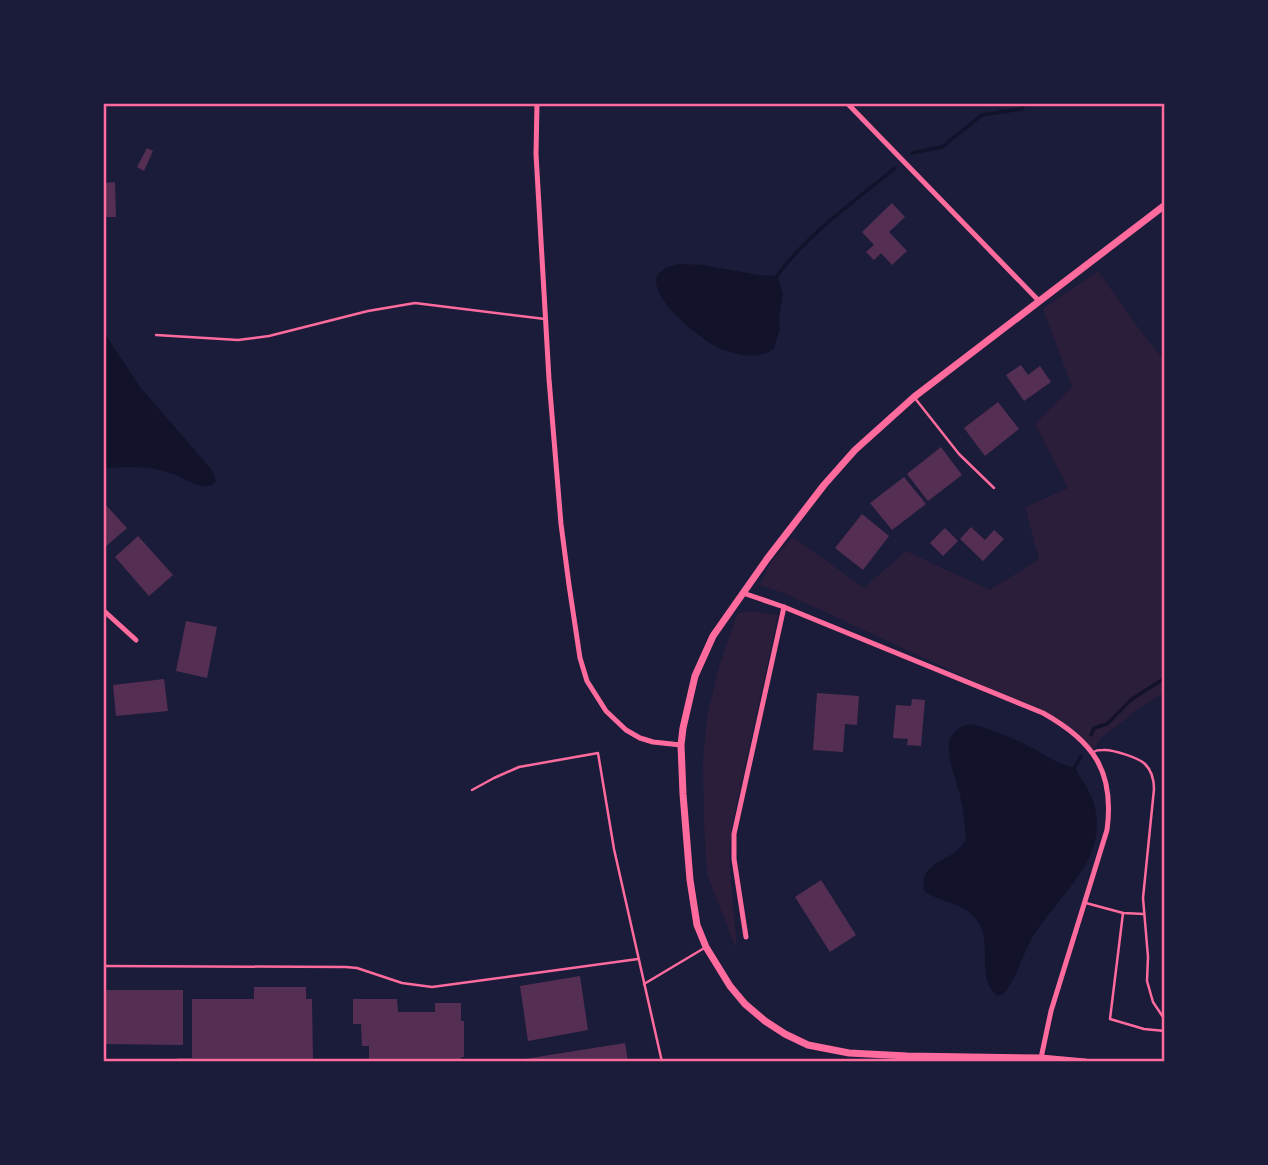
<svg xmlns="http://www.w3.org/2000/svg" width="1268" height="1165" font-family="Inter,sans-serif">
  <rect width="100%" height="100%" fill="#1b1b3a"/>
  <g fill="#2a1e3b">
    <path d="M1098,271L1145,337L1165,361V692L1137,710L1100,739L1092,753L1084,744L1043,713L786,594L760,585L771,562L793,537L864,588L906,551L990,590L1039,559L1025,507L1068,488L1035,424L1072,387L1043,309Z"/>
    <path d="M751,611L778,615L732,826L729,855L737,951L707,874L704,822L703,761L707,717L719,666L738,613Z"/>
  </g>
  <g fill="#12122b">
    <path d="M681,264L702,265L758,275L777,276L783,293L779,318L780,328L774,348C760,361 733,355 717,347C694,335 617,273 681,264Z"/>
    <path d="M103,331L140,387L212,470L216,481C213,484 212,486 207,486C194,487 182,476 170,473C148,466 126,466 103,469Z"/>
    <path d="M971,724C994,730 1013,738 1034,749C1048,756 1059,766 1075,767C1080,778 1089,789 1093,801C1111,856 1062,892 1035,933C1022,953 1018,977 1003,995H997C974,977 995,942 976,919C963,902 941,903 924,891C920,867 937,864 954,853C959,849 962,845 966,840C965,826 963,809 960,795C954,771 933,731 971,724Z"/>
  </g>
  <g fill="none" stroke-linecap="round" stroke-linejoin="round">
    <g stroke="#12122b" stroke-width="3.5">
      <path d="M912,153L942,147L982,115L1021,109L1026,103"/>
      <path d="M777,276C807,234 855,201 895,168"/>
      <path d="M1091,735L1094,728L1107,724L1132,699L1165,678"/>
      <path d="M1075,767L1081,756"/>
    </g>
  </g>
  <g fill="#542f53">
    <path d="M147,148L153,151L144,171L137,167Z"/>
    <path d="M115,182L116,217H103V183Z"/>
    <path d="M892,203L905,217L889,232L907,251L892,265L881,253L874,260L866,252L874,245L862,232Z"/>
    <path d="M1021,365L1028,375L1040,366L1051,382L1024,401L1006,375Z"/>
    <path d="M998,402L1019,429L985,456L964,428Z"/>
    <path d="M941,447L962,475L928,501L907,474Z"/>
    <path d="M904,477L926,504L892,530L870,503Z"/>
    <path d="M103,502L127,528L103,549Z"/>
    <path d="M862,514L889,536L863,570L835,548Z"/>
    <path d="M971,527L985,540L994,530L1004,539L983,561L960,539Z"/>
    <path d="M945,528L958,541L943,556L930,543Z"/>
    <path d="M138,536L173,575L149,596L115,557Z"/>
    <path d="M186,621L217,627L207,678L176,671Z"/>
    <path d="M164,679L168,711L116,716L113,685Z"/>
    <path d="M817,693L859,696L857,725L845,724L843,752L813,750Z"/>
    <path d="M912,699L925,700L921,746L907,745L908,739L893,738L896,705L911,706Z"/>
    <path d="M821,880L856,935L830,952L795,897Z"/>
    <path d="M580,976L588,1030L528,1041L520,986Z"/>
    <path d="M254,987H306V999H312L313,1062H177V1058H192V999H254Z"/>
    <path d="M103,990H183V1045L103,1044Z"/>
    <path d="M353,999H397L398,1012H435V1003H461V1021H464V1057H461V1062H369V1046H362L361,1024H353Z"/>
    <path d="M625,1043L628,1062H518V1060Z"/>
  </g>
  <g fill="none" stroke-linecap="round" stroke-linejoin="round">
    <g stroke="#ff6b9d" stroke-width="2.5">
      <path d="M156,335L238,340L269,336L368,311L415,303L545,319"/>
      <path d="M914,397L959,454L994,488"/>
      <path d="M1092,753C1097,750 1097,750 1103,750C1112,749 1139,758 1145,764C1152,771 1154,780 1154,789L1143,898L1148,957L1147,981L1153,1002L1165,1020"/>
      <path d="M472,790L494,778L519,767L598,753L614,849L662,1062"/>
      <path d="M1086,903L1123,913L1144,914"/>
      <path d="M1123,913L1110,1019L1144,1029L1165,1031"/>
      <path d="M103,966L346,967L357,968L402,983L432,987L638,959"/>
      <path d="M644,984L706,947"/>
    </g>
    <g stroke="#ff6b9d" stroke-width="5">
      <path d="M537,103L536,154L549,379L561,524L569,585L580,658L587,681L606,711L626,730L640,738L653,742L681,745"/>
      <path d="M847,103L1039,301"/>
      <path d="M743,593L784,607L1043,713C1093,741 1115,771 1107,830L1051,1011L1041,1058"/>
      <path d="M103,610L136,640"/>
      <path d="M746,937L734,859V834L784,607"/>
    </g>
    <path stroke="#ff6b9d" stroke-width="7" d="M1085,1062L1041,1058L907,1056L849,1053L808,1045L785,1034L765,1021L745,1004L730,986L706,947L697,925L690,880L683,794L681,745L683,728L695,676L713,636L767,559L824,485L855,450L914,397L1165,205"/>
  </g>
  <rect width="1268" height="1165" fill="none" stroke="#1b1b3a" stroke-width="210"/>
  <rect x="105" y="105" width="1058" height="955" fill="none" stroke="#ff6b9d" stroke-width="2.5"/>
</svg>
